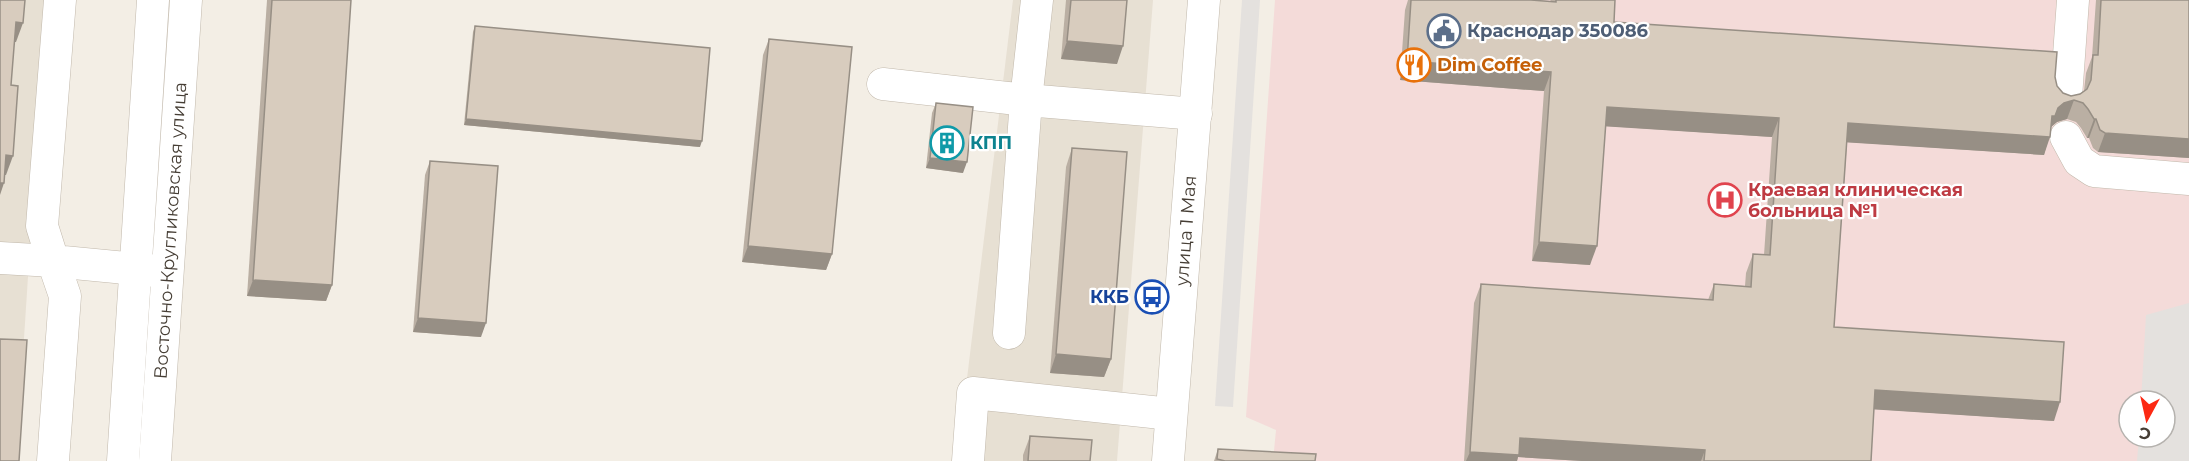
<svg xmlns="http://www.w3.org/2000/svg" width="2189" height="461" font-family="Montserrat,sans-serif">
  <rect width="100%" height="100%" fill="#f3eee5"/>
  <g fill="#e7e0d3">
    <path d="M0,0H46L16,461H0Z"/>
    <path d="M1013,0H1153L1117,461H957Z"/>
  </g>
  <path fill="#f4dbd9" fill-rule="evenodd" d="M1275,0H2189V461H1273L1276,430L1246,417ZM2129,401H2165V437H2129Z"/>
  <g fill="#e4e1de">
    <path d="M1242,0H1260L1233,407L1215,406Z"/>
    <path d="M2189,303V461H2137L2139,437H2165V401H2141L2146,315Z"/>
  </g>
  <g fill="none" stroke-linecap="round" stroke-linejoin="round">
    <g stroke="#c1b8ab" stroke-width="33">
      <g id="minor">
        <path d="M60,0L42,226L53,261L157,271"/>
        <path d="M883,84L1026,100L1037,0"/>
        <path d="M2066,97L2073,0"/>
        <path d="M2066,137L2079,161L2094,171L2189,179"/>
        <path d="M0,258L53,261L65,296L53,461"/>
        <path d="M1009,333L1026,100L1196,114"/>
        <path d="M123,461L153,0"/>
        <path id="s1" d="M155,461L186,0"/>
        <path d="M968,461L973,393L1171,414"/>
        <path id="s2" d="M1168,461L1204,0"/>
      </g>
    </g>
    <use href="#minor" stroke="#fff" stroke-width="32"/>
  </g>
  <g fill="#baafa3">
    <path d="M267,0H351L332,285L326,301L247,296Z"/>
    <path d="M1066,0H1127L1117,64L1061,59Z"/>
    <path d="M1408,0H1532L1550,1L1551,0H1615L1614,22L2055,77L2057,86L2063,93L2071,96L2080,94L2084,91L2086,73L2092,57L2096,0H2189V158L2098,152L2093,148L2089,138H2087L2081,128L2076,122L2067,119L2057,122L2051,127L2044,155L1847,142L1834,327L2054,421L1874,409L1871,461H1582L1518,457L1517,461H1464L1474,303L1481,284L1708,300L1714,284L1745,286L1746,273L1753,254L1764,255L1772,137L1606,126L1590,265L1532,261L1544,91L1400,80L1405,10Z"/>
    <path d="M475,26L700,147L464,125L473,32Z"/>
    <path d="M769,39L832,254L826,270L742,262L763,55Z"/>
    <path d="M936,103L963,173L926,168L932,113Z"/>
    <path d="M1072,148L1111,359L1104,377L1050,373L1066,167Z"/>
    <path d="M430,161L481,337L413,332L425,175Z"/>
    <path d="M1030,436L1090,461H1023V455Z"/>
    <path d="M1218,449L1315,461H1214Z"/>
  </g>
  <g fill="#978f85">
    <path d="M16,22L23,23L16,42H9Z"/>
    <path d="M1067,41L1123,46L1117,64L1061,59Z"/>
    <path d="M1407,61L1551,72L1544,91L1400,80Z"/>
    <path d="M2074,100L2067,119L2057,122L2051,127L2052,116L2058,108L2064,103Z"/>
    <path d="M1607,107L1779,118L1772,137L1600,126Z"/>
    <path d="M466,119L702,141L700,147L464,125Z"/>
    <path d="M2094,119H2096L2089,138H2087Z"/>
    <path d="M1848,123L2050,137L2044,155L1841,142Z"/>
    <path d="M2105,133L2189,139V158L2098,152Z"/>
    <path d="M6,155L13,156L6,175H0Z"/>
    <path d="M930,158L967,162L963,173L926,168Z"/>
    <path d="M0,183H4L0,195Z"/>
    <path d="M1539,242L1597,246L1590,265L1532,261Z"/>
    <path d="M748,246L832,254L826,270L742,262Z"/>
    <path d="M253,280L332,285L326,301L247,296Z"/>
    <path d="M418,318L486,323L481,337L413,332Z"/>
    <path d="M1056,354L1111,359L1104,377L1050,373Z"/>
    <path d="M1875,390L2060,402L2054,421L1868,409Z"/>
    <path d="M1520,438L1705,450L1701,461H1582L1518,457L1517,461H1466L1470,452Z"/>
  </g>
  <g fill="#d8ccbe" stroke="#978f85" stroke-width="1.5">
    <path d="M0,0H25L23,23L16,22L11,85L18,86L13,156L6,155L4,183H0Z"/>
    <path d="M272,0H351L332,285L253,280Z"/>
    <path d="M1071,0H1127L1123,46L1067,41Z"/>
    <path d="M1411,0H1531L1556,2V0H1615L1614,22L2057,52L2055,77L2057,86L2063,93L2071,96L2080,94L2087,89L2091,80L2093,55H2098L2101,0H2189V139L2105,133L2100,130L2096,119H2094L2088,109L2083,103L2074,100L2064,103L2058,108L2055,116H2052L2050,137L1848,123L1834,327L2064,342L2060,402L1875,390L1871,461H1704L1705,450L1520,438L1519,455L1470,452L1481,284L1713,300L1714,284L1751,287L1753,254L1770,255L1779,118L1607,107L1597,246L1539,242L1551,72L1407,61Z"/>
    <path d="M475,26L710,48L702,141L466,119Z"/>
    <path d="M769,39L852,47L832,254L748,246Z"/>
    <path d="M936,103L973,107L967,162L930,158Z"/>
    <path d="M1072,148L1127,152L1111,359L1056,354Z"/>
    <path d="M430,161L498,166L486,323L418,318Z"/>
    <path d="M0,339L27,340L19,461H0Z"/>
    <path d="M1030,436L1092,440L1090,461H1028Z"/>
    <path d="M1218,449L1316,454L1315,461H1225L1217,459Z"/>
  </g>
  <defs>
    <g id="civic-ring" transform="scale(1.725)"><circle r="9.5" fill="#fff" stroke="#5c6f8a" stroke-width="1.5"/><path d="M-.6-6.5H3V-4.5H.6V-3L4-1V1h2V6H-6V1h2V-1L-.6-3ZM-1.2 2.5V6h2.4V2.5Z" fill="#5c6f8a"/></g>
    <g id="restaurant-ring" transform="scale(1.725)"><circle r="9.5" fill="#fff" stroke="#e8710a" stroke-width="1.5"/><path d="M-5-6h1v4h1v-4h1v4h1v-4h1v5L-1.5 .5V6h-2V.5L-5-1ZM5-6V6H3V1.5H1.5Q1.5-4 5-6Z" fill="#e8710a"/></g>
    <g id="building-ring" transform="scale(1.725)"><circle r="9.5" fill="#fff" stroke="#0f9aa8" stroke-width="1.5"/><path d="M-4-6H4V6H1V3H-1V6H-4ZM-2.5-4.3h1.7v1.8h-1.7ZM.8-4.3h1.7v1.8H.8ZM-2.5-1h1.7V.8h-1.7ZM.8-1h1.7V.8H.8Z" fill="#0f9aa8"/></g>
    <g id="hospital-ring" transform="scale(1.725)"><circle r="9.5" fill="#fff" stroke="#e0444e" stroke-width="1.5"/><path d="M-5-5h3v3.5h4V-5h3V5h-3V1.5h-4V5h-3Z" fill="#e0444e"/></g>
    <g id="bus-ring" transform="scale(1.725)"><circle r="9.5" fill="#fff" stroke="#1a4fb4" stroke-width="1.5"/><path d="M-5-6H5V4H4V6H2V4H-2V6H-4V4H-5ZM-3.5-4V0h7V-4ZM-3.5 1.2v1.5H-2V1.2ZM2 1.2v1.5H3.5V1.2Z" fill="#1a4fb4"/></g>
  </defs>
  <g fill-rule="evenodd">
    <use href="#civic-ring" x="1444" y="31"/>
    <use href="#restaurant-ring" x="1414" y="65"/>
    <use href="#building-ring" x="947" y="143"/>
    <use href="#hospital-ring" x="1725" y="200"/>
    <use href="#bus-ring" x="1152" y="297"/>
  </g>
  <g text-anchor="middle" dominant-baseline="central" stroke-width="4.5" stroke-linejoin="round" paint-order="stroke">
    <g font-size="18" font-weight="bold" fill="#4e5e75" stroke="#fff" text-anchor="start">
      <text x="1467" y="31">Краснодар 350086</text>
    </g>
    <g font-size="18" font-weight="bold" fill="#c56008" stroke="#fff" text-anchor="start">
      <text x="1437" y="65">Dim Coffee</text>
    </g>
    <g font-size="18" font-weight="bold" fill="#0d838f" stroke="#fff" text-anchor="start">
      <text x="970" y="143">КПП</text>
    </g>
    <g font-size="18" font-weight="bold" fill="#be3a42" stroke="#fff" text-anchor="start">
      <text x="1748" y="190">Краевая клиническая<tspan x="1748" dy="21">больница №1</tspan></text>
    </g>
    <g font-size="18" fill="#463e35" stroke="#fff">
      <text stroke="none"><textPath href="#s1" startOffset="231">Восточно-Кругликовская улица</textPath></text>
      <text stroke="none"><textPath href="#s2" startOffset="231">улица 1 Мая</textPath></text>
    </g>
    <g font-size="18" font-weight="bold" fill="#164399" stroke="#fff" text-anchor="end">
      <text x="1129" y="297">ККБ</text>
    </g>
  </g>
  <g transform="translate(2147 419) rotate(188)"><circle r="28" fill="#ffffff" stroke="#b5b2ae" stroke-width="1.5"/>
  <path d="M0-4.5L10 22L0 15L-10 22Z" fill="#fc2913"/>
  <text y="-9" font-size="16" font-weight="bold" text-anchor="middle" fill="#463e35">С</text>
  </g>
</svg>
